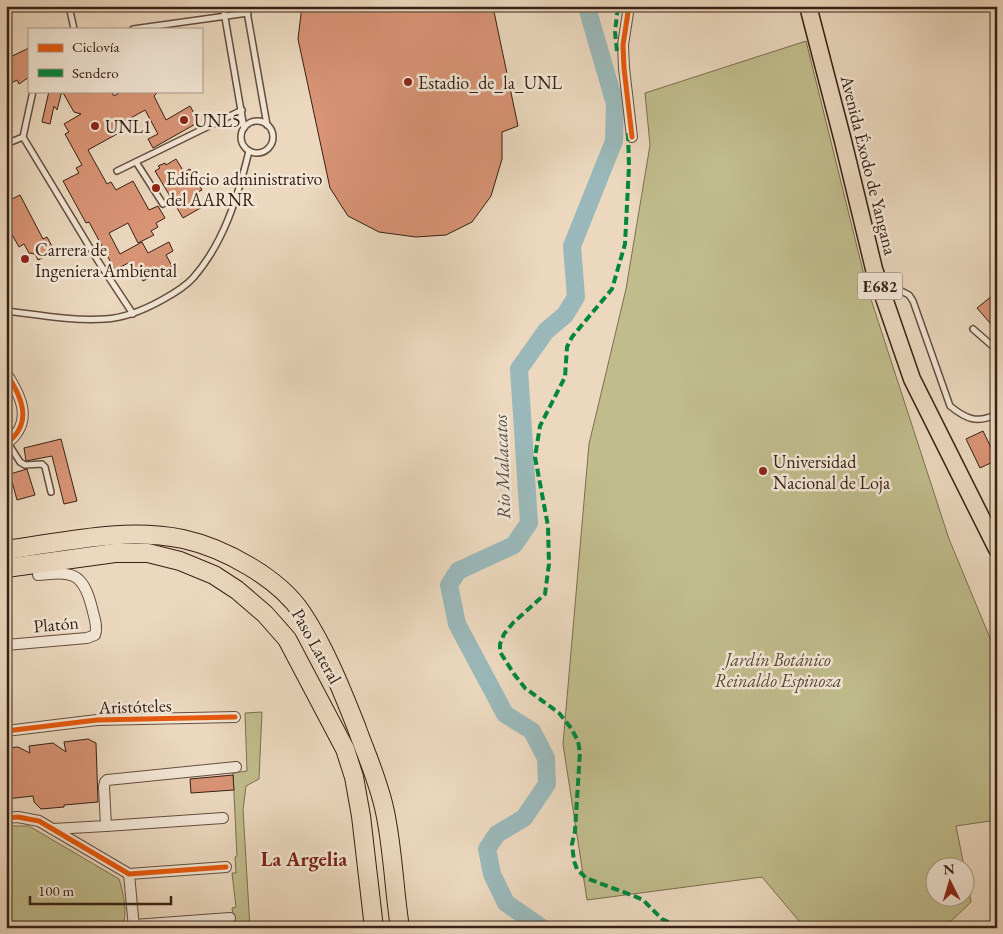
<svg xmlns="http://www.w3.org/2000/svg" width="1003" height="934" font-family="'EB Garamond',serif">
  <rect width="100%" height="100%" fill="#ebd8be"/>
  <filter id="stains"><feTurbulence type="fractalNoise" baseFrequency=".004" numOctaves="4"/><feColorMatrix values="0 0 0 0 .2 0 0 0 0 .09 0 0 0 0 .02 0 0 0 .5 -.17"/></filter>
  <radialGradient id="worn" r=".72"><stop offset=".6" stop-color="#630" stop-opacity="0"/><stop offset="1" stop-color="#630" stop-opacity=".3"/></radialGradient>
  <g fill="#c0bc8c" stroke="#7c6e50">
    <path d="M806,41L867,287L949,539L990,638L997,661V820L956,826L964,866H936V896H966V873L971,902L944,928H805L762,877L587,900L563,744L589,444L626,289L650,145L645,93Z"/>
    <path d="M262,712L259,779L246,786L243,810L250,928H235L232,908L236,907L232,873H236L235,857L237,856L233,773L247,771L245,713Z"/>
    <path d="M6,826H29L119,879C123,891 129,917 121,928H6Z"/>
  </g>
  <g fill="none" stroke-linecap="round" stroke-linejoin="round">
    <path stroke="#9ab8b9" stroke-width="18" d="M542,928L506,903L492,874L487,849L497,834L524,818L547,784L546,758L532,731L505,714L457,624L449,585L458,571L514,545L529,523L519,369L546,331L565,315L576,297L572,246L614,141L615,104L588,11L589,6"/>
  </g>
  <g fill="#d89475" stroke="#382015">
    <path d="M302,6H474L476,10L493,7L518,126L502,132V159L491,196L472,222L446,235L416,237L379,232L348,216L330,188L298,39Z"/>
    <path d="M29,48V77L19,84L17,80L6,86V59Z"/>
    <path d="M49,91H62L57,110L54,106L50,124L42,122Z"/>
    <path d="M62,91H111L114,96L122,91H159L154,96L166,120L190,106L199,122L153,148L148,139L158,134L145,110L122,123L126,129L88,150L107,184L111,182L116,190L133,181L149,210L158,206L165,218L156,223L158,227L151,231L154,235L138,243L128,223L109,233L120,254L142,242L148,253L169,242L173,251L166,255L172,266L143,281L132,261L115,270L89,222L86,223L63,181L79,173L76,168L82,165L65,134L69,132L64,124L81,114L74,112Z"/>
    <path d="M176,159L184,172L190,169L202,190L196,193L204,206L183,218L155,171L160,168L158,166L165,163L166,165Z"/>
    <path d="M20,195L43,239L47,237L53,248L45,253L47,256L38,260L35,254L29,253L24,244L19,247L6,224V202Z"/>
    <path d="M992,296L997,301V331L977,308Z"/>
    <path d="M983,431L997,460L980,468L966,439Z"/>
    <path d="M61,439L77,501L64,504L52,456L26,461L24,448Z"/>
    <path d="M27,469L35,495L17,500L10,474Z"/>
    <path d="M88,739L96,743L98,802L64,805V807L41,809L34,802L33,796L6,799V748L18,747L30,753L29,746L53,743L66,752L64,742Z"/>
    <path d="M233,775L234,790L191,793L190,779Z"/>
  </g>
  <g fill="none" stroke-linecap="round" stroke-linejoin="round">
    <g stroke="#654e3f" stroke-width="8">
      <g id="service">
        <path d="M69,6L74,29"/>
        <path d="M223,6L244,128"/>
        <path d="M246,6L267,125"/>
        <path d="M133,29L248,13"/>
        <path d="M33,91L23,137L98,261L133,314"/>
        <circle cx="257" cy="137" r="16"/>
        <path d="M6,144L23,137"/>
        <path d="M136,162L163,204"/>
        <path d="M117,171L242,110"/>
        <path d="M882,281L909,295L913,301L950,406C966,419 977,424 997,414"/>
        <path d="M6,311C39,315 72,321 105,319C125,318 144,310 162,300C173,294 185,287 193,278C224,243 238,196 249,151"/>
        <path d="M973,329L997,350"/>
        <path d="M8,443L20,462L25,465L42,464L45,467L51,492"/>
      </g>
    </g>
    <g stroke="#654e3f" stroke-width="12">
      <g id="minor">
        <path d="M629,6L623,45L624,68L632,137"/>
        <path d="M6,373C22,397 34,423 6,444"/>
        <path d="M6,645L87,638L95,635C98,626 94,617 92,608C83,572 72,571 38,575"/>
        <path d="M6,731L97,720L235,717"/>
        <path d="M6,818L18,817L39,821L129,874L226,867"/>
        <path d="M106,826L223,818"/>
        <path d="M53,829L106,826L104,787L105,782L107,780L236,767"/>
        <path d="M129,874L134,928"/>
        <path d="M134,925L230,918"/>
      </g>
    </g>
    <g stroke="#382015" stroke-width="19">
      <path id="primary" d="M808,6L843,141L874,269L912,379L997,549"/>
    </g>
    <g stroke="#382015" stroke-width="20">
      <g id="trunk">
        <path d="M6,550C64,542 125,527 183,539C224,548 279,578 302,613C325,648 341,688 356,726C366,754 379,782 385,812C393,850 394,889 400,928"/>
        <path d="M6,568L115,553H148L180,561L214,575L237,590L265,614L287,639L345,749L354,777L361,816L374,928"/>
      </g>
    </g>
    <use href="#service" stroke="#f2e6d5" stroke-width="5"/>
    <use href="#minor" stroke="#f2e6d5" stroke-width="10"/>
    <use href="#primary" stroke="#ebd8be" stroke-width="16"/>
    <use href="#trunk" stroke="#ebd8be" stroke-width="18"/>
    <g stroke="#00873e" stroke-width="4" stroke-dasharray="8 4" stroke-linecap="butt">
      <path d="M617,51L615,32L618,6"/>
      <path d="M628,133L629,166L625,244L612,289L572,337L567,347L565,377L540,426L535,457L548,526L549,564L545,594L513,623L504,634L500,644V652L514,674L525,688L559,713L571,728L578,741L580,752L575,831L572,844L574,861L577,869L586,878L634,896L643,900L662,919L681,928"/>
    </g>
    <g stroke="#f2e6d5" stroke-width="8">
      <g id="cycleway">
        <path d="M629,6L623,45L624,68L632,137"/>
        <path d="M6,373C22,397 34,423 6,444"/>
        <path d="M6,731L97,720L235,717"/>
        <path d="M6,818L18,817L39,821L129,874L226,867"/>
      </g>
    </g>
    <use href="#cycleway" stroke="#e8590c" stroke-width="5"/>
  </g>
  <g fill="#8f2418" stroke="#f2e6d5" stroke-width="2">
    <circle cx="408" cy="82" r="5"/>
    <circle cx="184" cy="120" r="5"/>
    <circle cx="95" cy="126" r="5"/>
    <circle cx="156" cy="188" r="5"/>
    <circle cx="25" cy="259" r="5"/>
    <circle cx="763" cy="471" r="5"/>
  </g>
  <g text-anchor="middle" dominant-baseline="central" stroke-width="5" stroke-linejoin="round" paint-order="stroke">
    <rect fill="#f2e6d5" stroke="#705b4f" stroke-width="1" x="857.5" y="272.5" width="45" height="27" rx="4"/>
    <g font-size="16" font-weight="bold" fill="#382015">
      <text x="880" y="286">E682</text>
    </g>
    <g font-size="18" fill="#382015" stroke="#f2e6d5" text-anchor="start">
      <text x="418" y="82">Estadio_de_la_UNL</text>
      <text x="194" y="120">UNL5</text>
      <text x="105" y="126">UNL1</text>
      <text x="166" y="178">Edificio administrativo<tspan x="166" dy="21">del AARNR</tspan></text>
      <text x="35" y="249">Carrera de<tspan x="35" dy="21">Ingeniera Ambiental</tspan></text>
      <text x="773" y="461">Universidad<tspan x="773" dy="21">Nacional de Loja</tspan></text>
    </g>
    <g font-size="18" fill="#382015" stroke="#f2e6d5">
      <text transform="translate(869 165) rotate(76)">Avenida Éxodo de Yangana</text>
      <text transform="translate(56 624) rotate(-5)">Platón</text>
      <text transform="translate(317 646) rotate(61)">Paso Lateral</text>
      <text transform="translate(135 706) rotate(-2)">Aristóteles</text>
    </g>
    <g font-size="18" font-style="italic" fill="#5a4733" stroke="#f2e6d5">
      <text x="778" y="659">Jardín Botánico<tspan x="778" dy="21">Reinaldo Espinoza</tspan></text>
    </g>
    <g font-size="19" font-style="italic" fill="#554e46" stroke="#f2e6d5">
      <text transform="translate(502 467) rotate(-92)">Rio Malacatos</text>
    </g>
    <g font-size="20" font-weight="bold" fill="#7a1f14" stroke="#f2e6d5">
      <text x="304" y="859">La Argelia</text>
    </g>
  </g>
  <rect width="1003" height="934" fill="none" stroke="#ebd8be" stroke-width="25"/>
  <rect x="8" y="8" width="988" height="919" fill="none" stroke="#382015" stroke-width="2.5"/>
  <rect x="12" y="12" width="978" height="909" fill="none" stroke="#382015"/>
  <rect x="28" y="28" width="175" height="65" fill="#f2e6d5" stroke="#a89788"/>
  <rect x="38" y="44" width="25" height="8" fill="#e8590c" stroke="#a89788"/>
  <text x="72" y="52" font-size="15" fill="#382015">Ciclovía</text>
  <rect x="38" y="69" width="25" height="8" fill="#00873e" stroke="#a89788"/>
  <text x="72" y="78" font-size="15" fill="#382015">Sendero</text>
  <g transform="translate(950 882) rotate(355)"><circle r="24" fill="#f2e6d5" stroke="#a89788"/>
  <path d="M0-4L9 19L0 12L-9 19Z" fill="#8f2418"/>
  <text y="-8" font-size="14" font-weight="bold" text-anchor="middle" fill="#382015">N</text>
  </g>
  <path d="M30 896v8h141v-8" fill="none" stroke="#382015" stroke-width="2.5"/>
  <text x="38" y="896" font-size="15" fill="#382015" stroke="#f2e6d5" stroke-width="4" paint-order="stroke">100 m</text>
  <rect width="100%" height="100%" filter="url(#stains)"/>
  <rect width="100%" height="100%" fill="url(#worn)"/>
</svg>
